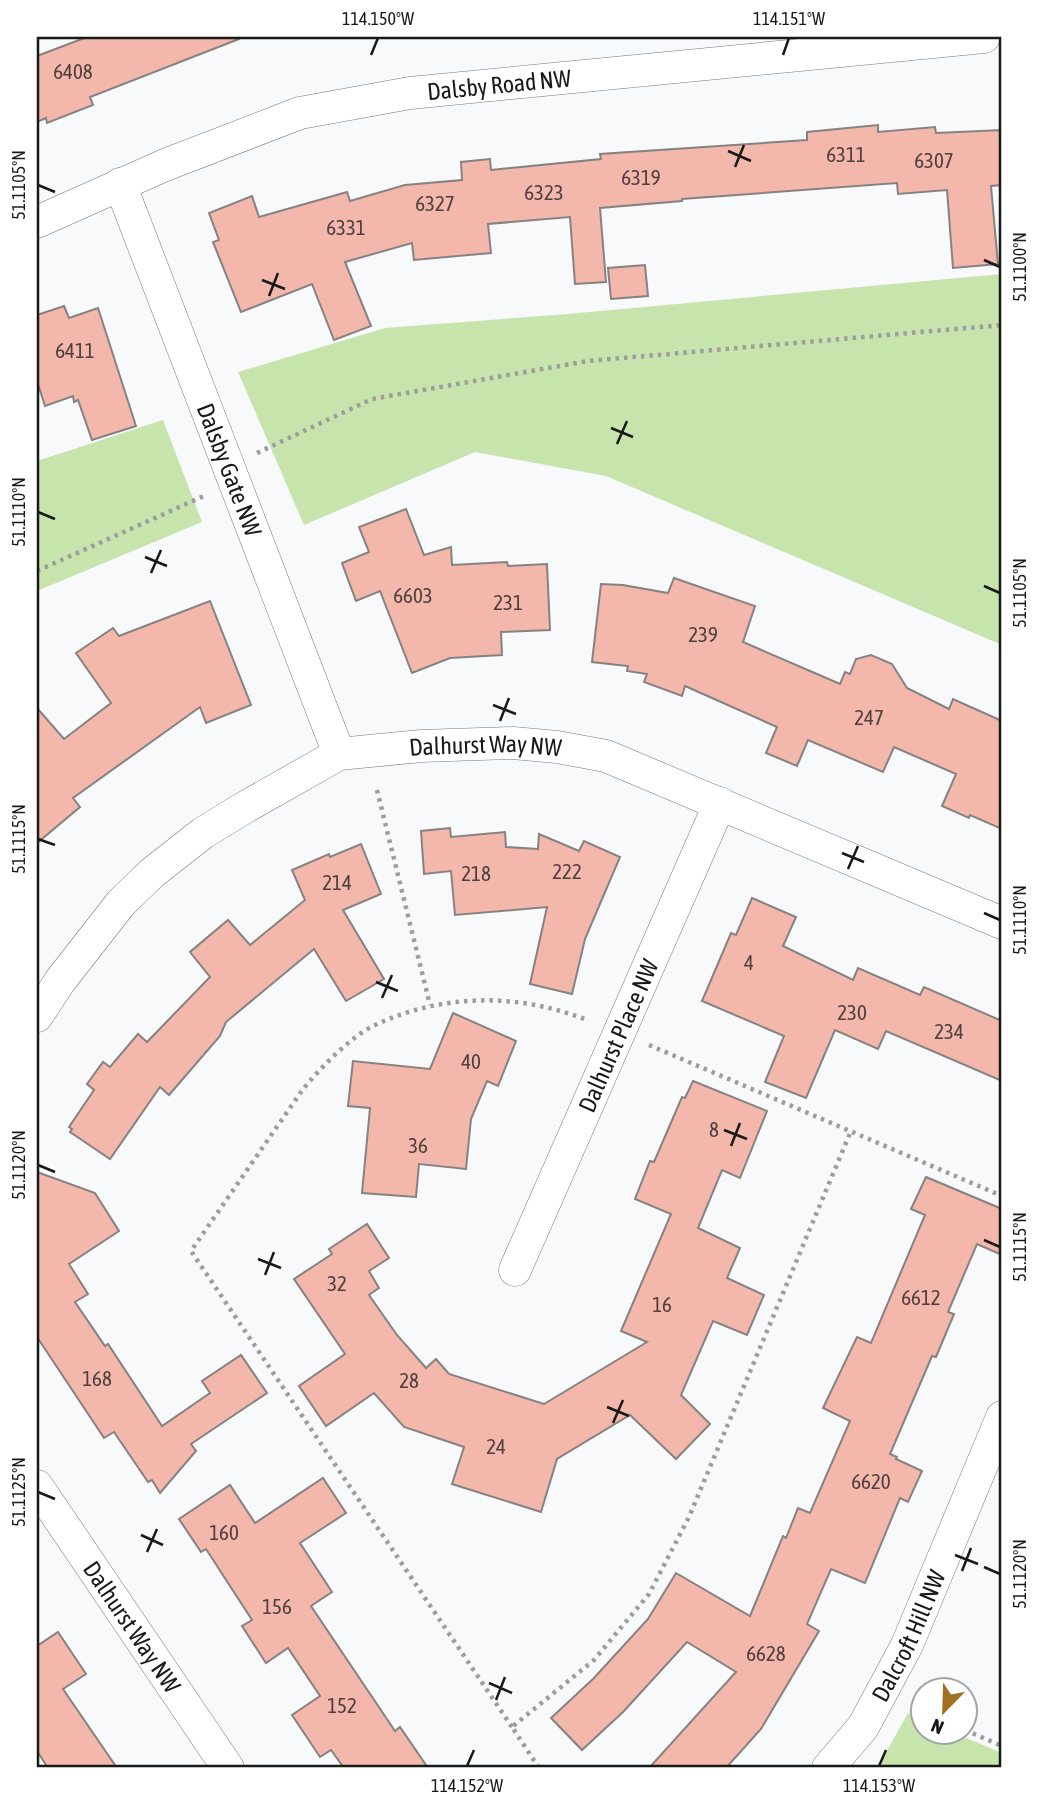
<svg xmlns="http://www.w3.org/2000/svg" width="1039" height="1805" font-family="'Asap Condensed',sans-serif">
  <rect width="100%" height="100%" fill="#f7f9fb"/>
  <g fill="#c8e4ad">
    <path d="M1002,274V645L606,476L475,452L304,525L238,372L385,328L568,314Z"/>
    <path d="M163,420L202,522L37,591V461Z"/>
    <path d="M908,1713L923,1719V1731L952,1732L1002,1753V1768H882L880,1763Z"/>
  </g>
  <g fill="#f3b7ab" stroke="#858281" stroke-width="2">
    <path d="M87,37H239V39L90,97L93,105L47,123L46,118L37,122V56Z"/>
    <path d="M878,125V132L935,127L936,133L1002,130V185L991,186L998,264L953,268L947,190L898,194L897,183L682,199V201L600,208L606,282L575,284L570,217L488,224L491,253L414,260L412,243L345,262L371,326L334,340L312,284L241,312L213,242L219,240L209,213L252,196L259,217L347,192L350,201L405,185L462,180L461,162L490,159L491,170L601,159L600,154L807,140V132Z"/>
    <path d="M645,265L648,296L611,299L608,268Z"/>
    <path d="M64,306L69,318L98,308L136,426L92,440L78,400L74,402L73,396L45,406L37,381V315Z"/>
    <path d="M406,509L424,555L451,547L452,565L507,562L508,566L547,564L550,630L501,632L502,655L450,658L412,673L380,591L356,601L342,563L369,552L359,527Z"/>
    <path d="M674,578L755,606L743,642L810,671L840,684L845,672L850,674L856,659L871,655L892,664L907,688L949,709L953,699L1002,721V829L970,815L969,818L942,806L956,774L894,747L883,772L808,740L797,766L766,753L777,727L685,686L682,696L644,682L647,674L627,671L628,666L592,662L601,584L623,585L668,593Z"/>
    <path d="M210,601L251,705L206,723L200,707L73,798L80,807L37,843V708L64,739L111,703L76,653L113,628L119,636Z"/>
    <path d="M450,828L451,837L505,832L506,847L538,849L539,834L579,851L584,841L620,857L585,939L572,994L530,984L547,907L455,915L451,871L424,874L421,831Z"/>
    <path d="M361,844L381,894L343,910L384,979L346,1001L314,949L226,1022L220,1036L169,1095L160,1087L110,1159L70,1132L72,1129L69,1127L94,1090L87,1084L103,1062L110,1067L138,1034L147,1042L210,977L190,952L228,920L250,945L305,900L292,870L329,854L330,857Z"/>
    <path d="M752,898L796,917L783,946L853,980L858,968L920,995L924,987L1002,1021V1081L886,1031L878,1049L835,1030L806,1098L765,1082L784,1036L702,1001L731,933L736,935Z"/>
    <path d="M453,1013L516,1041L498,1086L487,1081L471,1119L466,1169L419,1164L416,1197L362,1193L370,1108L348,1106L353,1061L430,1069Z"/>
    <path d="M693,1081L767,1111L740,1178L722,1170L698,1228L740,1248L727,1278L764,1295L747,1335L713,1321L681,1395L710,1424L676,1459L630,1415L557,1459L541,1512L452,1484L464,1447L404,1427L374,1393L326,1426L299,1386L345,1354L294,1279L332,1254L329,1249L367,1224L389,1258L369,1271L379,1288L369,1295L397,1335L426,1368L436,1359L449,1374L544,1404L647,1342L621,1331L671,1214L635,1199L650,1161L654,1162L682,1097L685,1098Z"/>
    <path d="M37,1172L95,1193L119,1231L69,1264L88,1294L75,1302L105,1346L108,1344L162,1426L210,1393L202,1381L241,1355L267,1393L191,1444L196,1451L160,1493L152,1480L148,1482L114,1432L104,1438L37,1337Z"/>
    <path d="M926,1177L1002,1209V1255L977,1244L948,1312L954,1314L936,1357L932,1356L890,1454L897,1457L896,1459L922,1471L908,1502L900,1498L865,1583L831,1569L807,1624L819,1631L761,1729L726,1768H649L736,1672L687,1642L623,1712L582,1750L551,1718L594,1678L648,1619L676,1573L750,1616L783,1536L786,1538L798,1508L810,1513L850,1421L823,1408L857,1337L871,1343L925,1215L911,1209Z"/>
    <path d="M323,1478L346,1513L300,1543L332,1592L311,1606L395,1731L400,1727L428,1768H344L331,1750L320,1757L292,1715L320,1696L288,1648L266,1663L242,1626L252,1620L206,1549L201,1552L179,1519L230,1485L255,1523Z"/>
    <path d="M58,1632L86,1674L63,1689L117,1768H48L37,1751V1646Z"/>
  </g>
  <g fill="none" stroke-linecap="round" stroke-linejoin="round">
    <g stroke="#77797b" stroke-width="33">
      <g id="minor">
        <path id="s1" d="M120,184L339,754"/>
        <path id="s2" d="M37,222L165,165L300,113L410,93L984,37"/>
        <path id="s3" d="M37,1016L60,981L121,903L152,873L203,833L242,809L339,754L421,746L513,743L557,747L606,756L1002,923"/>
        <path id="s4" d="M515,1270L720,803"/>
        <path id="s5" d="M37,1486L228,1768"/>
        <path id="s6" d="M828,1768L863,1727L907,1645L1002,1417"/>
      </g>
    </g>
    <g stroke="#9b9d9e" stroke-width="4.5" stroke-dasharray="3.5 5" stroke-linecap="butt">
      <path d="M257,453L372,399L588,361L1002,325"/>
      <path d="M37,571L204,496"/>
      <path d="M377,790L430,1005"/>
      <path d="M649,1045L1002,1196"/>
      <path d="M911,1708L923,1713"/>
      <path d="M512,1727L191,1251L301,1092C317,1071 351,1036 375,1025C444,993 518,993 587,1020"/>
      <path d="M965,1730L1002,1746"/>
      <path d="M539,1768L512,1727L594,1660L649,1594L689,1517L851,1131"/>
    </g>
    <use href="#minor" stroke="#fff" stroke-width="32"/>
  </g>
  <path fill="none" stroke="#181919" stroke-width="2.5" d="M371,55L378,38M783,55L789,38M728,151L751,161M735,167L744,145M38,185L55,192M984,260L1000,267M262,280L285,289M269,296L278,273M611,428L633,437M617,444L627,421M38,512L55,519M145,557L167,566M151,573L161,550M984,586L1000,593M493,705L516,714M500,721L509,698M38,839L55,845M842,853L864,862M848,869L858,846M984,913L1000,920M376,982L398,991M382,998L392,975M724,1130L747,1139M731,1146L740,1123M38,1165L55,1172M984,1240L1000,1247M258,1259L281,1268M265,1275L274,1252M607,1407L629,1416M613,1423L623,1400M38,1492L55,1499M141,1535L163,1545M147,1552L157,1529M955,1555L978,1564M984,1567L1000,1574M962,1571L971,1548M489,1683L512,1693M496,1700L505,1677M467,1766L474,1750M879,1766L886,1750"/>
  <g text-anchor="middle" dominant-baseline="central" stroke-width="5" stroke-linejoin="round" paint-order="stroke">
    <g font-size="21" fill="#4f403e">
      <text x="73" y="71">6408</text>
      <text x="846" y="154">6311</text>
      <text x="934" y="160">6307</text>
      <text x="641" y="177">6319</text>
      <text x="544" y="192">6323</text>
      <text x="435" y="203">6327</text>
      <text x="346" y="227">6331</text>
      <text x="75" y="350">6411</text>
      <text x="413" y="595">6603</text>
      <text x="508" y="602">231</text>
      <text x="703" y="634">239</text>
      <text x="869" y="717">247</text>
      <text x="567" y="871">222</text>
      <text x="476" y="873">218</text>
      <text x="337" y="882">214</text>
      <text x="749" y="962">4</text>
      <text x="852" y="1012">230</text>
      <text x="949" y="1031">234</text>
      <text x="471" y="1061">40</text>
      <text x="714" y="1129">8</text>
      <text x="418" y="1145">36</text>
      <text x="337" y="1283">32</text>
      <text x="921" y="1297">6612</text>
      <text x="662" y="1304">16</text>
      <text x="97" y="1378">168</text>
      <text x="409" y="1380">28</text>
      <text x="496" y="1446">24</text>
      <text x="871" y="1481">6620</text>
      <text x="224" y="1532">160</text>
      <text x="277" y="1606">156</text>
      <text x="766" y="1653">6628</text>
      <text x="342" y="1705">152</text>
    </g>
    <g font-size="24" fill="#181919" stroke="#fff">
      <text stroke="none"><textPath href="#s2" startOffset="486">Dalsby Road NW</textPath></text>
      <text stroke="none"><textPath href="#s1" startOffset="306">Dalsby Gate NW</textPath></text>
      <text stroke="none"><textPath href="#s3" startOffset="553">Dalhurst Way NW</textPath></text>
      <text stroke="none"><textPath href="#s4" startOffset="256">Dalhurst Place NW</textPath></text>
      <text stroke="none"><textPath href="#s5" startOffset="170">Dalhurst Way NW</textPath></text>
      <text stroke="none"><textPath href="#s6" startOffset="156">Dalcroft Hill NW</textPath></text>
    </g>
  </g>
  <rect width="1039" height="1805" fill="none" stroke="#ffffff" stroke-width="77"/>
  <g transform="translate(944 1711) rotate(203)"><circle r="33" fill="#ffffff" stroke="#a3a3a3" stroke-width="2"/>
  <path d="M0-5L12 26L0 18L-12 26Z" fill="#a27025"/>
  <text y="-10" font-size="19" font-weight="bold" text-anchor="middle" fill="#181919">N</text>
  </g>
  <rect x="38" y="38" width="962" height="1728" fill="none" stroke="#181919" stroke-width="2.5"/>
  <g font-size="18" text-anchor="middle" fill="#181919">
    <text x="378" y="25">114.150°W</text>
    <text x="789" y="25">114.151°W</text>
    <text transform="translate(19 185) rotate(-90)" y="6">51.1105°N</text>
    <text transform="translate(1020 267) rotate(-90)" y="6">51.1100°N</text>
    <text transform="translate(19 512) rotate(-90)" y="6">51.1110°N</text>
    <text transform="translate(1020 593) rotate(-90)" y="6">51.1105°N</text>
    <text transform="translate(19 839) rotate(-90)" y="6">51.1115°N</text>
    <text transform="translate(1020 920) rotate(-90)" y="6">51.1110°N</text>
    <text transform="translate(19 1165) rotate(-90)" y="6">51.1120°N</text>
    <text transform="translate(1020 1247) rotate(-90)" y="6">51.1115°N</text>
    <text transform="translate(19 1492) rotate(-90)" y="6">51.1125°N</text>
    <text transform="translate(1020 1574) rotate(-90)" y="6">51.1120°N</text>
    <text x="467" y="1792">114.152°W</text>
    <text x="879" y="1792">114.153°W</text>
  </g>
</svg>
